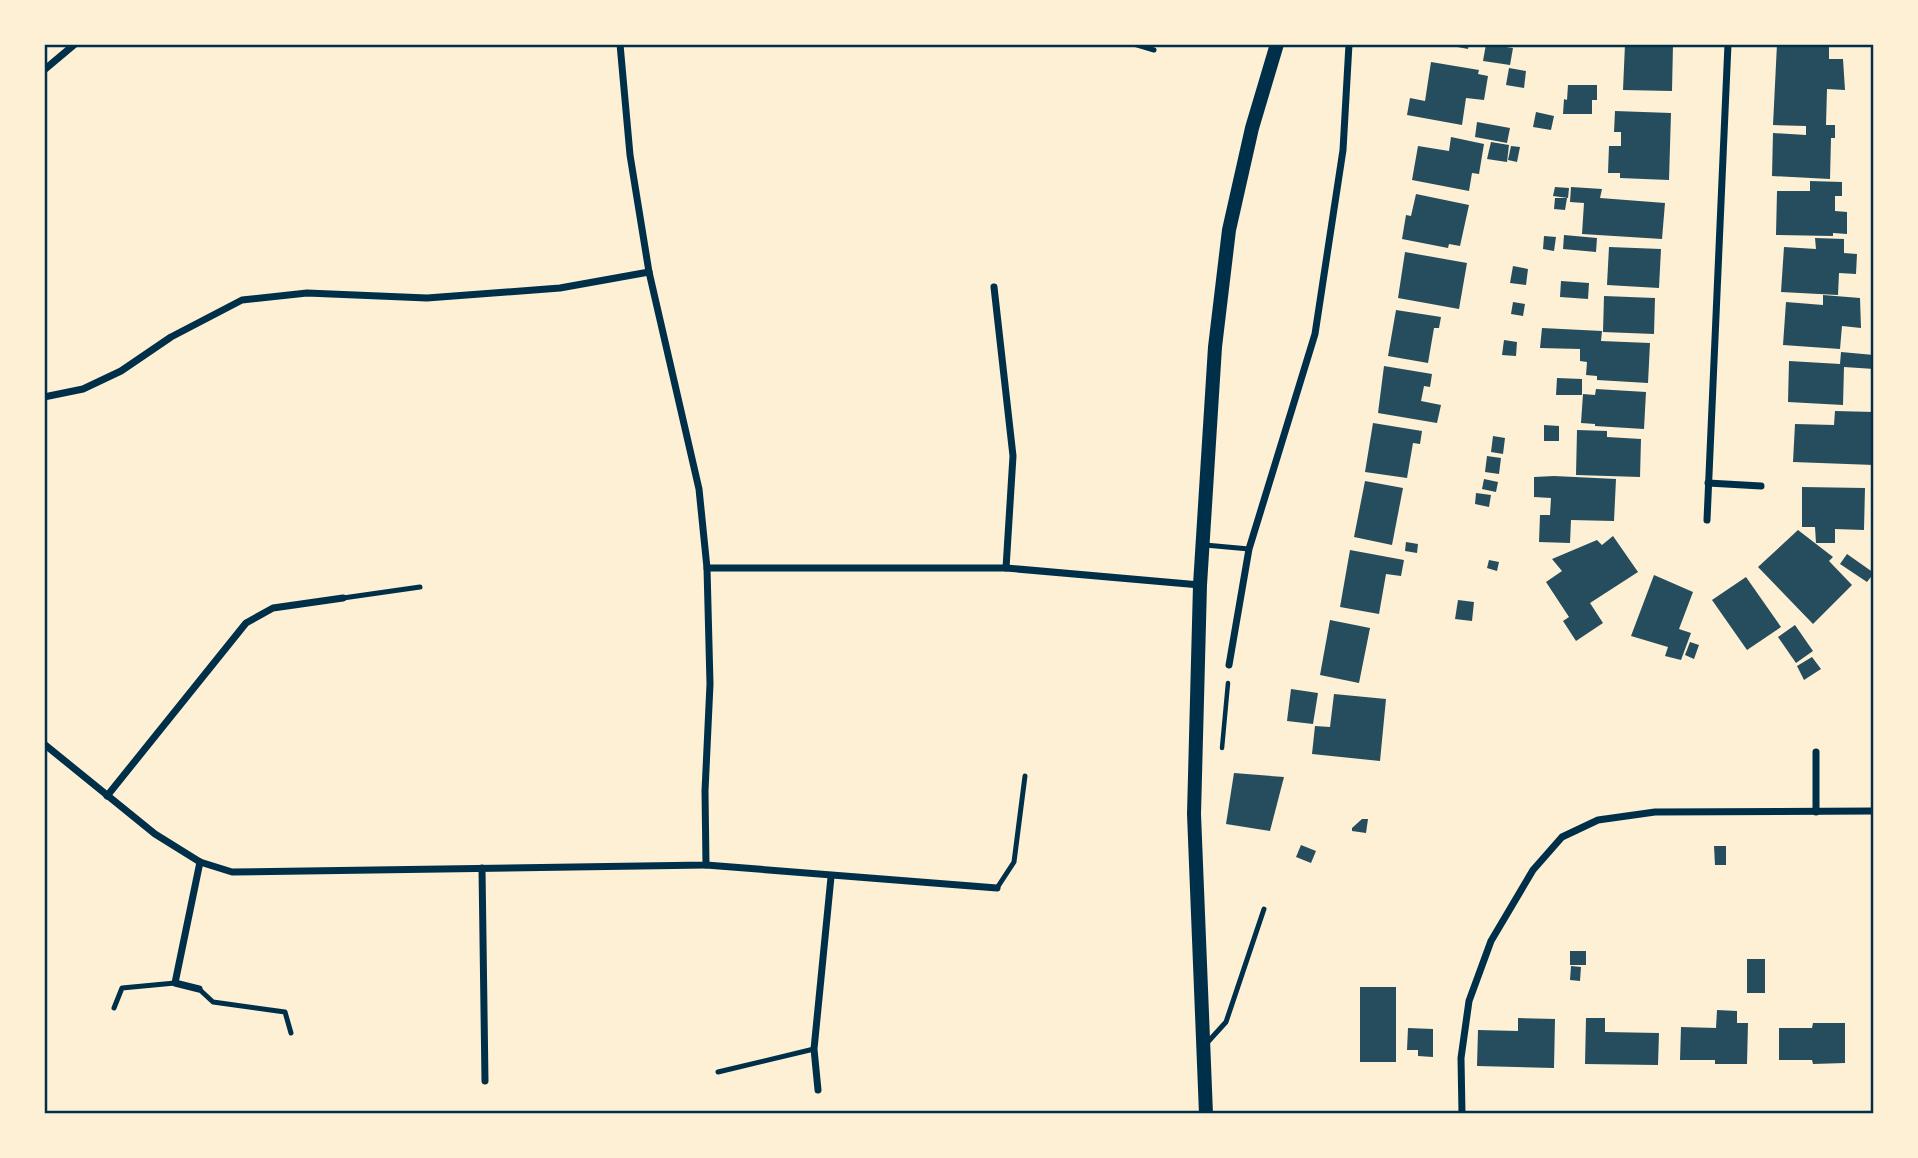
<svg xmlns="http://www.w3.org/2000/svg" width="1918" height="1158" font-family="'Source Sans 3',sans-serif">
  <rect width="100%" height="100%" fill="#fdf0d5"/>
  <g fill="#264d5e">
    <path d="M1442,44H1469L1468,49Z"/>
    <path d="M1486,44L1513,48L1510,65L1483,61Z"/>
    <path d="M1625,44H1673L1672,91L1623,90Z"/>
    <path d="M1777,44H1829V59H1843L1845,90L1827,89L1826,125H1835V138H1831L1830,179L1772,176L1773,133L1806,135V126L1773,125Z"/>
    <rect x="1832" y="44" width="31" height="3"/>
    <path d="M1431,62L1479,70L1478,74L1488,76L1484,100L1466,98L1462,125L1407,115L1410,98L1425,101Z"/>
    <path d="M1509,68L1526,71L1524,88L1506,85Z"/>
    <path d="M1568,85H1597V100H1592V114H1563L1564,99L1567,100Z"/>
    <path d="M1615,111L1671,113L1669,180L1620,178V173H1608L1609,146H1621V132H1614Z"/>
    <path d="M1536,112L1554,116L1551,130L1533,127Z"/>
    <path d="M1477,122L1510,128L1507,143L1475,137Z"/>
    <path d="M1451,137L1484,144L1479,174L1472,173L1469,191L1412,180L1418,146L1449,151Z"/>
    <path d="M1491,142L1509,145L1507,162L1487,159Z"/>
    <path d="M1511,146L1520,147L1517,162L1508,160Z"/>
    <path d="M1810,181L1842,182V196H1835V211L1847,212V234L1833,233V236L1776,235L1777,191H1810Z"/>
    <path d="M1555,187L1569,188L1568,198L1553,196Z"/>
    <path d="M1571,187L1602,189L1600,198L1665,203L1662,239L1582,234L1584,203L1570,202Z"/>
    <path d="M1416,194L1469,205L1460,246L1449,244L1448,248L1402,239L1406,215L1411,216Z"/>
    <path d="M1555,198H1567L1565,210L1554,209Z"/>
    <path d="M1564,235L1597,238L1596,252L1563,249Z"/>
    <path d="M1544,236L1556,237L1554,251L1543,249Z"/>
    <path d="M1815,238L1844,239V253L1857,254L1856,274L1839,273L1838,295L1781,292L1784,247L1816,249Z"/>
    <path d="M1609,247L1661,249L1659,288L1607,285Z"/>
    <path d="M1405,252L1467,263L1459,309L1398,298Z"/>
    <path d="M1513,266L1528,269L1526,285L1510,283Z"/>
    <path d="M1561,281L1589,283L1588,299L1560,297Z"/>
    <path d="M1823,295L1860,298L1861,328L1842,326L1840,349L1783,345L1786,302L1823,305Z"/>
    <path d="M1604,296L1655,298L1654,334L1603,332Z"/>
    <path d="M1513,302L1525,304L1523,316L1511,314Z"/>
    <path d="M1396,310L1441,317L1439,328H1434L1428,363L1388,356Z"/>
    <path d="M1542,328L1602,331L1601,341L1650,343L1648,383L1597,380V376L1586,375L1587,362L1580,361V349L1540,348Z"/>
    <path d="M1504,340L1517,342L1516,356L1502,355Z"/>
    <path d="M1841,352L1874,355V369L1844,367L1843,405L1788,402L1789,361L1840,364Z"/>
    <path d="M1384,366L1432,374L1430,387L1424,386L1421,401L1441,405L1437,423L1378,413Z"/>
    <path d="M1557,378L1582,379V395H1556Z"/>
    <path d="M1596,389L1646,392L1644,429L1595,426V424L1581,423L1583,394L1595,395Z"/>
    <path d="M1835,411L1874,412V465L1793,462L1795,424L1834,425Z"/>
    <path d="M1373,423L1422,431L1420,444L1413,443L1407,478L1365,472Z"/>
    <path d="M1544,425L1559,426V441H1544Z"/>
    <path d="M1577,430L1607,431V437L1641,439L1640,477L1576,475Z"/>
    <path d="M1493,436L1505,438L1503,454L1491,452Z"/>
    <path d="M1487,456L1501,458L1499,474L1485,472Z"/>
    <path d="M1554,476L1616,479L1614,521L1571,520L1570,543L1539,542L1540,515H1550L1551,498L1534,497V477Z"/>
    <path d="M1484,479L1498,482L1496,492L1482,489Z"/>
    <path d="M1365,481L1403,488L1392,545L1354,537Z"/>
    <path d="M1802,487L1865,488L1864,530L1835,529V543H1816L1815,527H1802Z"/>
    <path d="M1476,493L1491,495L1489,507L1475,504Z"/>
    <path d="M1798,530L1833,557L1829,561L1852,585L1813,624L1758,567Z"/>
    <path d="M1613,536L1638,572L1590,603L1603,623L1576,641L1563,621L1569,617L1546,582L1562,571L1552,559L1597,540L1602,545Z"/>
    <path d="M1406,542L1418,544L1417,553L1405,551Z"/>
    <path d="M1350,550L1404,560L1401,576L1386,574L1379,614L1340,607Z"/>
    <path d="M1847,554L1874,573L1867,582L1840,564Z"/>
    <path d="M1489,560L1499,562L1497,571L1487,568Z"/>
    <path d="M1654,575L1693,592L1679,629L1691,633L1681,660L1665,656L1668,647L1631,636Z"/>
    <path d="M1746,577L1781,627L1747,650L1712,600Z"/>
    <path d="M1458,600L1474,602L1472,621L1455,619Z"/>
    <path d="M1330,620L1370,628L1359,683L1320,675Z"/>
    <path d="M1795,625L1813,651L1796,663L1778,637Z"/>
    <path d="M1690,642L1699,645L1694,659L1685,655Z"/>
    <path d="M1812,657L1821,669L1804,680L1797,666Z"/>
    <path d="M1291,689L1318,693L1313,724L1287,721Z"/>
    <path d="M1334,694L1386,699L1380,761L1312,754L1315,726L1330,727Z"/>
    <path d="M1234,773L1284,777L1270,831L1226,824Z"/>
    <path d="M1362,819H1368L1366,833L1352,831V828Z"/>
    <path d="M1301,845L1316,851L1311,863L1296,857Z"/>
    <path d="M1714,846H1726V865H1715Z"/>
    <rect x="1570" y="951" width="16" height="14"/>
    <rect x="1747" y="959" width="18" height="34"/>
    <path d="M1571,966L1581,967L1580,981L1570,980Z"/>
    <rect x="1360" y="987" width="36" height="75"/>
    <path d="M1717,1010L1737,1011V1023H1748L1747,1064H1715V1060H1680L1681,1027L1716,1028Z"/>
    <path d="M1518,1018L1555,1019L1554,1068L1477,1066L1478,1030L1518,1031Z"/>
    <path d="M1586,1018H1605V1032L1659,1033L1658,1065L1585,1064Z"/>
    <path d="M1813,1023H1845V1063L1813,1064L1812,1060H1779V1028H1812Z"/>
    <path d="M1408,1028L1433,1029V1057L1418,1056V1050H1407Z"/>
  </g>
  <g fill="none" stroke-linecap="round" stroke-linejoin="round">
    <path stroke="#003049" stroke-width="4.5" d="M1222,748L1228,683"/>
    <g stroke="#003049" stroke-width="5">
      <path d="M1134,44L1154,50"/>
      <path d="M1205,545L1249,549"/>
      <path d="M343,598L420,587"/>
      <path d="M997,888L1014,862L1025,776"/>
      <path d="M199,989L213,1002L285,1012L291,1033"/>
      <path d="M114,1008L122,988L175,983"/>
      <path d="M1206,1044L1226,1022L1264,909"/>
      <path d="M718,1072L814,1049"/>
    </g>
    <g stroke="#003049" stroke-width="7">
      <path d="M44,70L75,44"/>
      <path d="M994,287L1013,456L1006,568"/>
      <path d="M44,397L83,389L121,371L171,337L242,300L307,293L427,298L560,288L649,272"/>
      <path d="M1708,483L1761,486"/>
      <path d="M1707,520L1728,44"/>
      <path d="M707,568H1006L1200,585"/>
      <path d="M1229,665L1249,549L1315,334L1343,150L1349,44"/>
      <path d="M44,744L155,834L200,862L232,872L706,865L705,791L710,684L707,568L699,489L649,272L630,155L620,44"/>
      <path d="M107,796L246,623L273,608L343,598"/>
      <path d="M1816,812V752"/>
      <path d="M706,865L997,888"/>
      <path d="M482,868L485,1081"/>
      <path d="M199,989L175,983L200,862"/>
      <path d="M818,1090L814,1049L831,877"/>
      <path d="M1462,1114L1461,1058L1469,1001L1491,941L1533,870L1562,837L1598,820L1655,812L1874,811"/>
    </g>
    <path stroke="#003049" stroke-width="14" d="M1206,1114L1194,814L1200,585L1215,347L1229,230L1252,128L1277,44"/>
  </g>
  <rect width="1918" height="1158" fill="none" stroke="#fdf0d5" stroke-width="91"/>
  <rect x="46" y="46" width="1826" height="1066" fill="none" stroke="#003049" stroke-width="2.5"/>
</svg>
